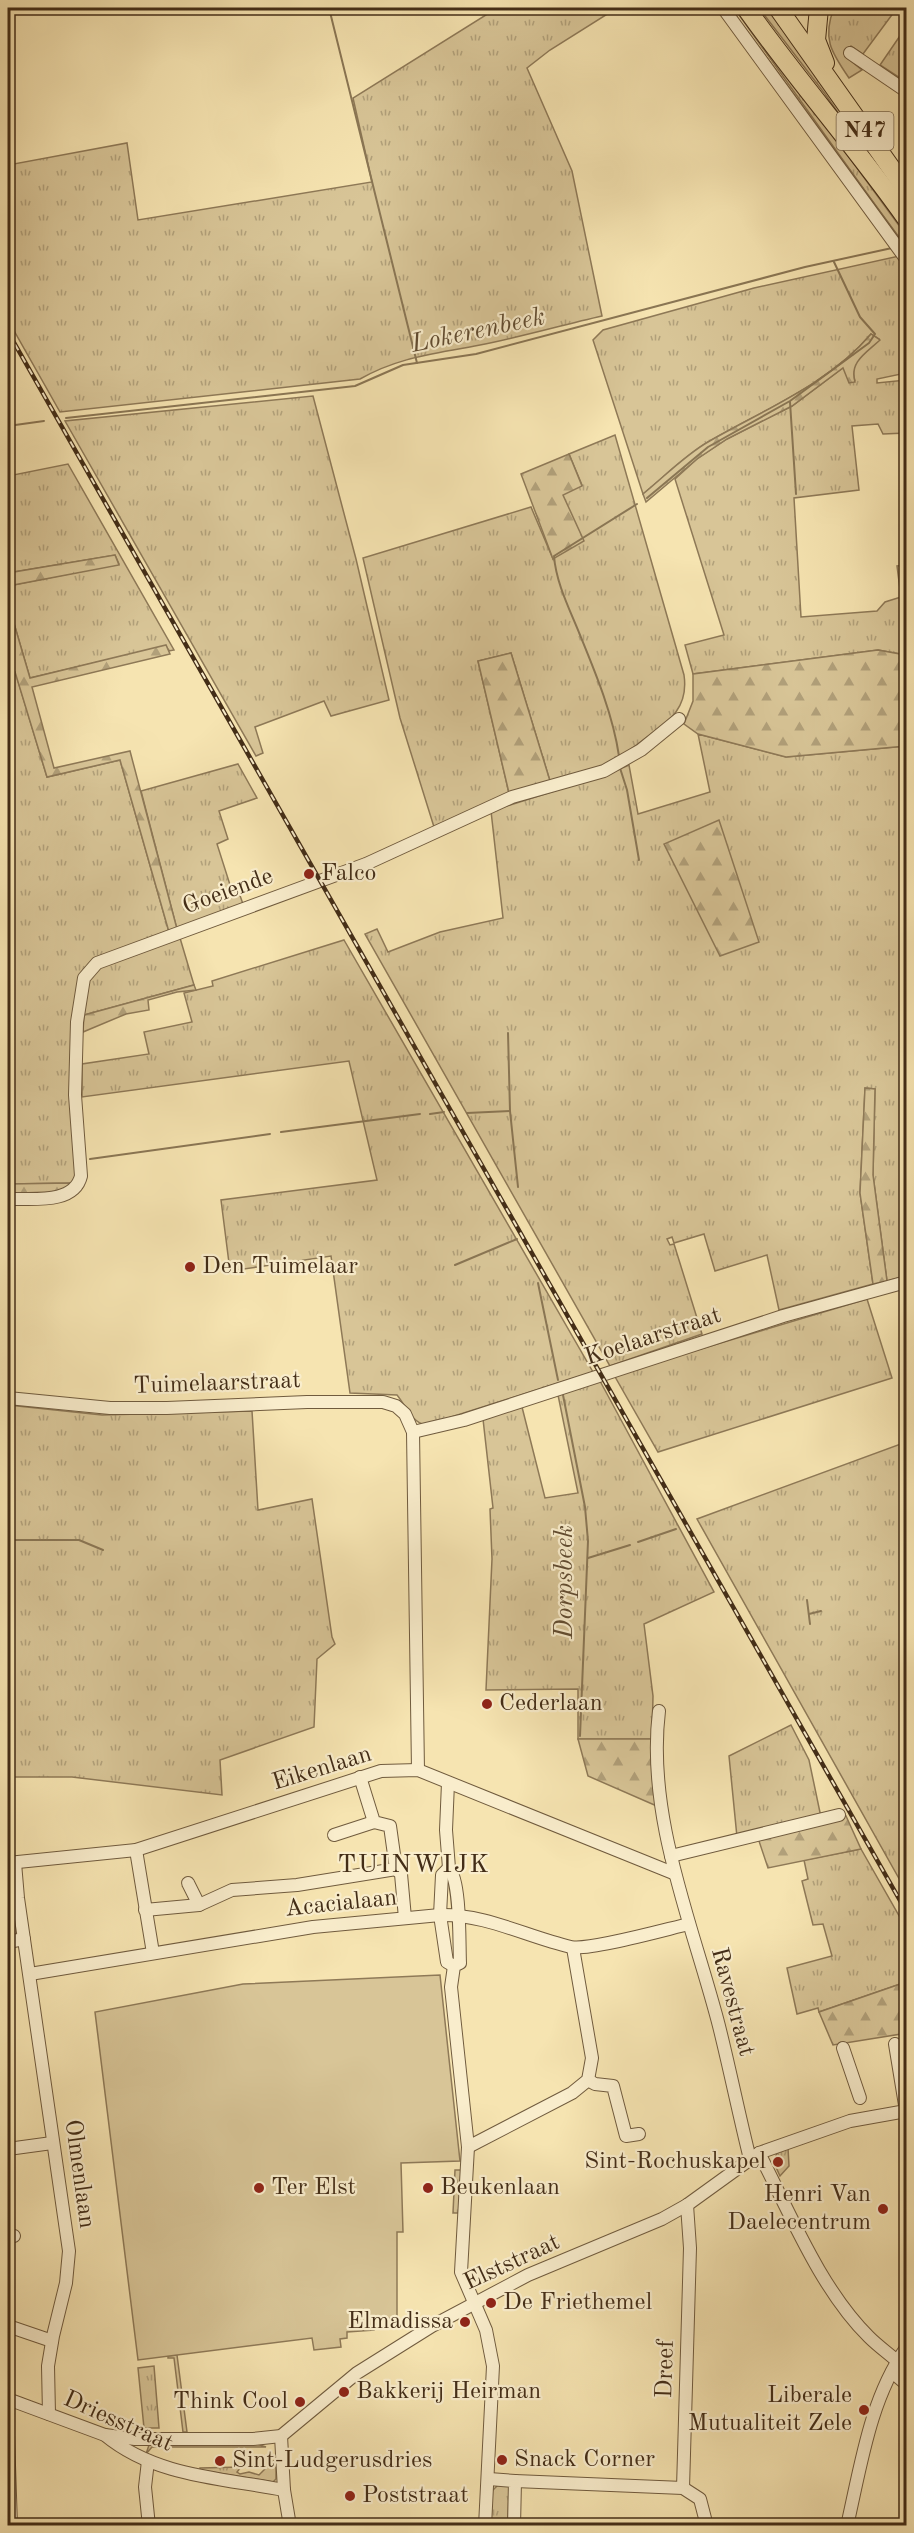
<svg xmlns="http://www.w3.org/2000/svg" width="914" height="2533" font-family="'Old Standard TT',serif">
  <defs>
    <pattern id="grass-tufts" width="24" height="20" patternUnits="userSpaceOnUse" patternTransform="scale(1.5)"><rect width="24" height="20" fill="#d8c597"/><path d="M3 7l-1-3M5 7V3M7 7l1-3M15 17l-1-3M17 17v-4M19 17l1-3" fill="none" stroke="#b1a07a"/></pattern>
    <pattern id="forest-firs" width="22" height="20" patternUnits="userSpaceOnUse" patternTransform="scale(1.5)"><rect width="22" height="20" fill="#d8c597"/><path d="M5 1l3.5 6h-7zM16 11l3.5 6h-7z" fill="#b1a07a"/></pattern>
  </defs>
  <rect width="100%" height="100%" fill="#f6e4b1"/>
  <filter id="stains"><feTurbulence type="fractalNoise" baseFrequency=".00333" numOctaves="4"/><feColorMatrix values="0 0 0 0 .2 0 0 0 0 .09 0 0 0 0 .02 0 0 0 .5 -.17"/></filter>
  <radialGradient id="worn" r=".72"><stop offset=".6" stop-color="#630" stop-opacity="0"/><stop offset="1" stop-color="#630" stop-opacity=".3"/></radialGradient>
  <g fill="url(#grass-tufts)" stroke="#8e7957" stroke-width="1.5">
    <path d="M497,8H617L550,50L527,68L572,171L602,316C562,325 521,337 480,345C436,354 401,356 360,379L60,412L8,320V165L127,143L138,220L372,182L353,98Z"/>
    <path d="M734,8H740L906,235V248Z"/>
    <path d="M759,8H772L906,198V210L825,94Z"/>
    <path d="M834,8H897L863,54L851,46L845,56L862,70L849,78C831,52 822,38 834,8Z"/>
    <path d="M906,27V82L880,65Z"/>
    <path d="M899,256L906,266V373L877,379V383L906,380V433L883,434L878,424L852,426L859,490L794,498L801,617L877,611L885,602L901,597L897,566L906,565V659L900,654L878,650L693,674L685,645L724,635L675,479L697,459L727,439L792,406L844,367L855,381C848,360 866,354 879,339L871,334C829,384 763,410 708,442C685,456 664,477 643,494L593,340L603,330L754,288Z"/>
    <path d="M313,396L356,559L389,700L331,716L324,701L255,727L263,753L256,756L65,421Z"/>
    <path d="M615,435L684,675C689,709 668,722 643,740C632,748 620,758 608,763C590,772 569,776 550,781L511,653L478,661L509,793L434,827L400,718L363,558L531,507L553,559L562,494L582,485L569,454Z"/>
    <path d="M68,464L174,650L169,651L166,646L30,678L8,603V586L119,564L115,555L8,573V476Z"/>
    <path d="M15,671L47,777L120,760L169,932L81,975L76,1178L71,1183L8,1184V674Z"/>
    <path d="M698,734L786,757L906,746V1276L887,1281L873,1175L875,1089L865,1088L860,1193L873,1284L779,1310L767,1255L715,1271L704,1234L674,1243L672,1237L667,1239L670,1245L674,1244L702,1334L610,1366L365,934L377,929L388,952L440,932L503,918L491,811L608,774L629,765L638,814L710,792Z"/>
    <path d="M238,764L257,798L219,811L228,839L217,844L231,888L237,887L243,904L177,929L141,791Z"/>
    <path d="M180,938L194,985L84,1015L89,981L98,967Z"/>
    <path d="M344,940L593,1372L426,1425C412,1423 406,1406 397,1395L350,1393L331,1256L230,1271L221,1200L377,1180L349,1061L82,1097V1064L149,1054L144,1032L192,1022L184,993L213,986L212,981Z"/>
    <path d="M867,1299L892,1378L658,1452L614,1375Z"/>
    <path d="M600,1381L714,1592L644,1624L653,1696L652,1739H578V1689L486,1690L492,1559L490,1509L493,1508L483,1419L522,1407L545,1498L578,1493L558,1395Z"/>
    <path d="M8,1405L102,1415L252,1411L258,1510L312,1499L332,1637L335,1644L317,1659L314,1727L220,1760L222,1795L72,1777H8Z"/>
    <path d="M906,1442V1891L697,1519Z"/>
    <path d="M791,1725L809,1760L822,1822L737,1837L729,1756Z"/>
    <path d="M861,1849L906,1928V1982L819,2012L818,2008L797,2014L787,1968L832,1956L823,1924L813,1925L802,1881L808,1879L804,1860Z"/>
    <path d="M788,2148L789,2166L780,2176L775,2165L781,2164V2161L775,2159L777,2152Z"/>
    <path d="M455,2170H461L459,2213H453Z"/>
    <path d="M177,2355L187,2432H183L174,2358H168V2356Z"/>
    <path d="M154,2366L159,2428H144L138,2368Z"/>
    <path d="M257,2444L266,2447H152L146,2454L149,2445Z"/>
    <path d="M273,2461H276V2479L273,2482L200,2470V2468L241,2467L237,2472L240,2474L249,2472L259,2475Z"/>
    <path d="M498,2485H509L508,2522L505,2525H491L492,2491Z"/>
  </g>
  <g fill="url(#forest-firs)" stroke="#8e7957" stroke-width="1.5">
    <path d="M871,334L880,340C866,353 849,362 855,382L849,383L843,368L792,406L727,439L697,459L646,502L643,494C664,477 685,455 708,442C763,410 829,384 871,334Z"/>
    <path d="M569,454L582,486L563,495L584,541L553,559L521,474Z"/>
    <path d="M115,555L119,565L8,586V573Z"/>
    <path d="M8,603L30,678L166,645L170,654L32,687L54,768L130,751L177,929L169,932L120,760L47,777L15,672L8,674V664L13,662L8,642Z"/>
    <path d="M878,650L900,654L906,659V746L786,757L698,734L684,724L693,701V674Z"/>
    <path d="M511,653L550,781L509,793L478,661Z"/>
    <path d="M719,820L759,942L720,956L664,844Z"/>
    <path d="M194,985L196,990L177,992L148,1000L149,1010L126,1014L83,1032L84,1015Z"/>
    <path d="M865,1088L875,1089L873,1175L887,1281L873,1284L860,1193Z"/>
    <path d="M71,1183L62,1192L8,1194V1184Z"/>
    <path d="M578,1739H652L659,1807L588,1776Z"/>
    <path d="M846,1816L861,1849L768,1868L758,1838Z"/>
    <path d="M906,1982V2015L901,2034L833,2045L819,2012Z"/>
  </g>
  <path fill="#d8c597" stroke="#8e7957" stroke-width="1.5" d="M440,1975L460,2161L401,2163L403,2232H397V2319L390,2318L374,2325V2330L347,2332V2338L340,2339L341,2347L314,2350L312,2338L138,2360L95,2012L243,1984Z"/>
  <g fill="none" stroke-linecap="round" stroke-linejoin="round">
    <g stroke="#8a7654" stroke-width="2">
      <path d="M329,8L417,363"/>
      <path d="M730,8L906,247"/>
      <path d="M790,402L796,494"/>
      <path d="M66,418L355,386L403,365L476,354L805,267L892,248"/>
      <path d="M8,426L44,421"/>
      <path d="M647,498L708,447L790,401L869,343L875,334L860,317L834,262"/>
      <path d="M619,756C613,715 596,674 580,635C570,610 556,583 554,556L637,504"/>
      <path d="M620,768L627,790L639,860"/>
      <path d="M508,1033L510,1111L518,1187"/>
      <path d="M467,1113L510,1111"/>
      <path d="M430,1114L444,1112"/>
      <path d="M281,1132L420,1114"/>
      <path d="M90,1159L270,1134"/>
      <path d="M455,1265L517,1239"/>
      <path d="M538,1283L558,1380"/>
      <path d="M563,1395L585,1507L588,1541L580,1736"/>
      <path d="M10,1540H79L103,1550"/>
      <path d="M638,1542L676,1529"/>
      <path d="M588,1558L630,1545"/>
      <path d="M807,1600L810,1624"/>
      <path d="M809,1614L821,1611"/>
    </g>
    <g stroke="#705b3e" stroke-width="14">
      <g id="minor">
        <path d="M723,8L906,259"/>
        <path d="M850,53L906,91"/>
        <path d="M8,1199C31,1198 74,1205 81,1176L75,1095L77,1022L84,978L97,963L366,864L512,797L604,771L641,750L679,719"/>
        <path d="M8,1398L110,1408H167L307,1402H383L396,1406L405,1414L413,1432L418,1770"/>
        <path d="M413,1432L464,1420L783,1316L906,1282"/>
        <path d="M659,1711C646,1817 693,1925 719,2026C730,2070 739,2115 750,2159"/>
        <path d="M360,1777L374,1822L390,1826L396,1869L401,1874L405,1918"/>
        <path d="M448,1783L446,1830L449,1868C461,1882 459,1943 460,1963L454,1966L451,1987L468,2147L461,2272L486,2330L493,2366L485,2526"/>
        <path d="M334,1835L374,1822"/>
        <path d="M136,1850L153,1953"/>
        <path d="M671,1856L839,1815"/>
        <path d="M8,1863L136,1850L381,1771L418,1770L673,1873"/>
        <path d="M15,1863L18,1898L69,2251L66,2283L53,2336L48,2366L49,2414"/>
        <path d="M449,1868L442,1875L440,1915L447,1962L454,1966"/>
        <path d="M188,1883L199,1905"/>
        <path d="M145,1910L199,1905L232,1890L297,1885L396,1869"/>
        <path d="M8,1942L24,1939"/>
        <path d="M30,1974L313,1927L440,1915C486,1914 527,1937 571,1947C589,1951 667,1929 689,1924"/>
        <path d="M895,2044L906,2111"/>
        <path d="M843,2048L860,2098"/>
        <path d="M588,2080L595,2084L613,2086L626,2136L639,2134"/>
        <path d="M468,2147L572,2093L588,2080L592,2058L573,1948"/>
        <path d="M8,2149L52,2143"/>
        <path d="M759,2153C790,2213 821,2290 869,2337C878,2346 888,2353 897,2361"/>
        <path d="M8,2237L14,2236"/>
        <path d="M8,2326L52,2341"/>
        <path d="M892,2372L906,2384"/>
        <path d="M8,2399L105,2435C156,2477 222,2478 284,2490"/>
        <path d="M8,2435L11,2526"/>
        <path d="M105,2435L135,2439H253L281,2436L357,2373L432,2326L528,2275L662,2219L687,2205L759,2153L850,2121L906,2111"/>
        <path d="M281,2436L284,2490L290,2526"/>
        <path d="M148,2461L145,2487L149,2526"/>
        <path d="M489,2479L515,2481L514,2526"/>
        <path d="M515,2481L683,2488L700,2499L707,2526"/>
        <path d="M683,2488L690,2248L687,2205"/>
        <path d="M847,2526C861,2465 870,2399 906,2348"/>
      </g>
    </g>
    <g stroke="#432d17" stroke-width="20">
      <g id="highway">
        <path d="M746,8C797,80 855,146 906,218"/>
        <path d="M778,8L906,189"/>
        <path d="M819,8L816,40L825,63"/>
      </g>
    </g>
    <use href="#minor" stroke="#f9edcc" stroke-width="12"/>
    <use href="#highway" stroke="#f6e4b1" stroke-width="18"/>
    <g stroke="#432d17" stroke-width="4.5">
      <path id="rail" d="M8,332L906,1911"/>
    </g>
    <use href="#rail" stroke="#f9edcc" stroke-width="2" stroke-dasharray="7" stroke-linecap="butt"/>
  </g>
  <g fill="#8f2418" stroke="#f9edcc" stroke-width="2">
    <circle cx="309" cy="874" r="6"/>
    <circle cx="190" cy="1267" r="6"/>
    <circle cx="487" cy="1704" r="6"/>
    <circle cx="778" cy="2162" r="6"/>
    <circle cx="259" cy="2188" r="6"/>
    <circle cx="428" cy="2188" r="6"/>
    <circle cx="883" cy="2209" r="6"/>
    <circle cx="491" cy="2303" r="6"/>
    <circle cx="465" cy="2322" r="6"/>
    <circle cx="344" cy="2392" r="6"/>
    <circle cx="300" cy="2402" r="6"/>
    <circle cx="864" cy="2410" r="6"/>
    <circle cx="502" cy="2460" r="6"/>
    <circle cx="220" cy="2461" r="6"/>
    <circle cx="350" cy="2496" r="6"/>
  </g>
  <g text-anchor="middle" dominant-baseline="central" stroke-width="4.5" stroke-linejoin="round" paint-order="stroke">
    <rect fill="#f9edcc" stroke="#7a674d" stroke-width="1.5" x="836.5" y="112" width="57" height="38" rx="4.5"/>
    <g font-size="22" font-weight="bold" fill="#432d17">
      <text x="865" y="131">N47</text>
    </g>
    <g font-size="24" fill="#432d17" stroke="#f9edcc" text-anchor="start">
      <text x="321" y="874">Falco</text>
      <text x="202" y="1267">Den Tuimelaar</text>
      <text x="499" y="1704">Cederlaan</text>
      <text x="766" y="2162" text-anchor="end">Sint-Rochuskapel</text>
      <text x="271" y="2188">Ter Elst</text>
      <text x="440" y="2188">Beukenlaan</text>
      <text x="871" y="2195" text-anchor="end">Henri Van<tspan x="871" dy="28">Daelecentrum</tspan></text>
      <text x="503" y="2303">De Friethemel</text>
      <text x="453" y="2322" text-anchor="end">Elmadissa</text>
      <text x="356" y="2392">Bakkerij Heirman</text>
      <text x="852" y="2396" text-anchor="end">Liberale<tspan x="852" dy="28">Mutualiteit Zele</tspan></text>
      <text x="288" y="2402" text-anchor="end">Think Cool</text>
      <text x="514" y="2460">Snack Corner</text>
      <text x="232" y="2461">Sint-Ludgerusdries</text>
      <text x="362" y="2496">Poststraat</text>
    </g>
    <g font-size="24" fill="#432d17" stroke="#f9edcc">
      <text transform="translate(228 892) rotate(-20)">Goeiende</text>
      <text transform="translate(653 1337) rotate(-18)">Koelaarstraat</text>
      <text transform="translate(217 1384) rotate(-2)">Tuimelaarstraat</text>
      <text transform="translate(322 1769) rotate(-17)">Eikenlaan</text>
      <text transform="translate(341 1904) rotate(-6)">Acacialaan</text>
      <text transform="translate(732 2002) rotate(75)">Ravestraat</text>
      <text transform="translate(79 2174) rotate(82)">Olmenlaan</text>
      <text transform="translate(512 2263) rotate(-25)">Elststraat</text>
      <text transform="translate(666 2369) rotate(-88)">Dreef</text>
      <text transform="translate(118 2422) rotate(24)">Driesstraat</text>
    </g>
    <g font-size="26" font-style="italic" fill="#604b30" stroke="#f9edcc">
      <text transform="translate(478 331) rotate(-12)">Lokerenbeek</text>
      <text transform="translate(565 1582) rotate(-90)">Dorpsbeek</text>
    </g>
    <g font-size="26" letter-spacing="1.5" fill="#432d17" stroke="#f9edcc">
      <text x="414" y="1865">TUINWIJK</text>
    </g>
  </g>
  <rect width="914" height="2533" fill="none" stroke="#f6e4b1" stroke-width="30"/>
  <rect x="9" y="9" width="896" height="2515" fill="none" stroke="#432d17" stroke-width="3"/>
  <rect x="15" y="15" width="884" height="2503" fill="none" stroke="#432d17" stroke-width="1.5"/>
  <rect width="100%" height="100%" filter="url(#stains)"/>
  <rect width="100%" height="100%" fill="url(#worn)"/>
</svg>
